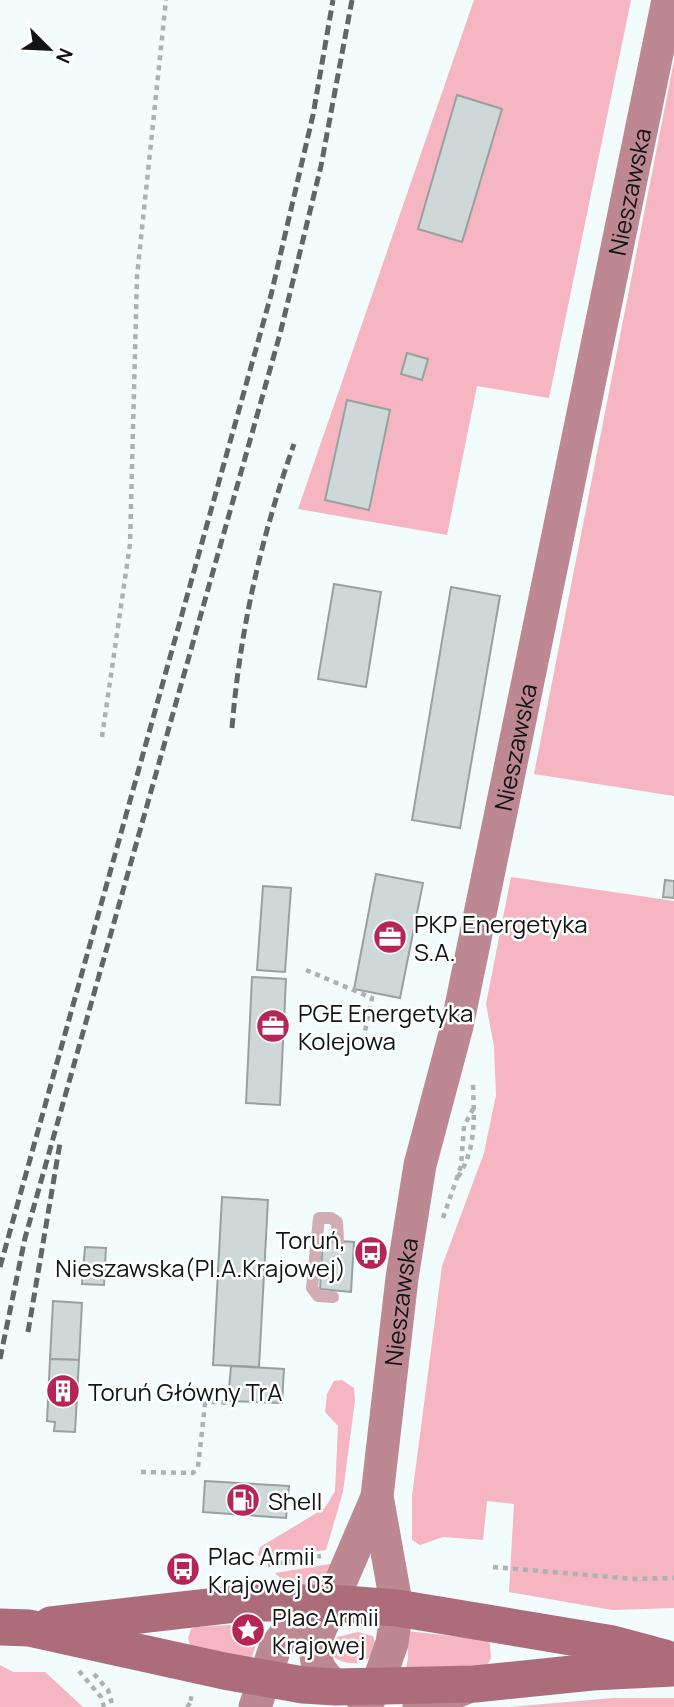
<svg xmlns="http://www.w3.org/2000/svg" width="674" height="1707" font-family="Manrope,sans-serif">
  <rect width="100%" height="100%" fill="#f2fcfc"/>
  <g fill="#f5b5c1">
    <path d="M474,0H631L549,398L477,386L447,535L298,509Z"/>
    <path d="M674,61V796L534,774Z"/>
    <path d="M511,877L674,901V1608L612,1610L509,1592L514,1504L487,1501L483,1540L443,1537L420,1545L412,1540V1496L442,1266L484,1153L496,1095L494,1046L486,1004Z"/>
    <path d="M342,1380L354,1388L355,1400L343,1492L326,1550L261,1557L258,1555L260,1547L325,1508L335,1491L338,1426L325,1412L327,1394L334,1381Z"/>
    <path d="M336,1563L322,1585L292,1590L275,1573Z"/>
    <path d="M263,1623L250,1663L191,1649L188,1638L191,1629L195,1627Z"/>
    <path d="M407,1631L486,1640L490,1644L491,1658L487,1665L405,1677L408,1657Z"/>
    <path d="M358,1632L373,1636L376,1646L373,1655C360,1666 345,1666 331,1655V1644L337,1637Z"/>
    <path d="M0,1665L13,1672H45L83,1707H0Z"/>
    <path d="M613,1698H674V1707H510Z"/>
  </g>
  <g fill="#cfd8d8" stroke="#98a1a0" stroke-width="2">
    <path d="M457,95L502,109L462,242L418,229Z"/>
    <path d="M407,353L428,359L422,380L401,374Z"/>
    <path d="M347,400L390,410L369,510L325,500Z"/>
    <path d="M334,584L381,592L366,687L318,679Z"/>
    <path d="M451,587L500,596L460,828L412,820Z"/>
    <path d="M376,874L423,883L400,998L354,989Z"/>
    <path d="M665,880L674,881V898L663,897Z"/>
    <path d="M263,886L291,888L285,972L257,970Z"/>
    <path d="M252,977L286,979L280,1105L246,1103Z"/>
    <path d="M222,1197L268,1200L259,1367L213,1365Z"/>
    <path d="M323,1240L354,1242L351,1292L320,1289Z"/>
    <path d="M85,1247L106,1248L104,1285L82,1284Z"/>
    <path d="M53,1301L82,1303L79,1360L50,1359Z"/>
    <path d="M50,1359L79,1360L75,1432L54,1431L55,1422L47,1421Z"/>
    <path d="M231,1366L284,1369L282,1403L228,1401Z"/>
    <path d="M205,1481L289,1486L286,1518L203,1512Z"/>
    <path d="M194,1565V1572H173V1566Z"/>
  </g>
  <g fill="none" stroke-linecap="round" stroke-linejoin="round">
    <g stroke="#abb2b2" stroke-width="4.5" stroke-dasharray="5 5" stroke-linecap="butt">
      <path d="M102,737L130,544L137,276L166,0"/>
      <path d="M306,970L372,998L362,1045"/>
      <path d="M458,1177C477,1147 474,1118 473,1084"/>
      <path d="M443,1218L461,1166L464,1126L473,1109"/>
      <path d="M141,1472L193,1473L198,1467L205,1404L210,1402L229,1403"/>
      <path d="M268,1565L321,1556"/>
      <path d="M493,1567L634,1579L674,1578"/>
      <path d="M79,1671L101,1697L104,1707"/>
      <path d="M94,1674L108,1690L113,1707"/>
      <path d="M187,1707L193,1699L189,1698"/>
    </g>
    <path stroke="#d2adb4" stroke-width="12" d="M333,1297L318,1296L312,1288L319,1218H331L337,1222L338,1241"/>
    <g stroke="#bd8892" stroke-width="33">
      <path d="M336,1687C318,1671 313,1662 317,1637L377,1497"/>
      <path d="M255,1707L275,1648L293,1624L331,1603"/>
      <path id="s1" d="M364,1707L377,1686L392,1643L397,1608L377,1496L402,1278L420,1165L457,1026L668,0"/>
      <path d="M419,1707L468,1687"/>
    </g>
    <g stroke="#ac6c79" stroke-width="37">
      <path d="M51,1625L244,1603H331L397,1608L613,1644L665,1658"/>
      <path d="M0,1627L29,1628L224,1671L303,1685L336,1687L475,1684L592,1672L674,1668"/>
    </g>
    <g stroke="#606666" stroke-width="5" stroke-dasharray="10 5" stroke-linecap="butt">
      <path d="M232,728C240,629 261,538 294,444"/>
      <path d="M0,1267L271,295L313,115L333,0"/>
      <path d="M28,1332L60,1143"/>
      <path d="M0,1359L25,1238L280,334L321,166L352,0"/>
    </g>
  </g>
  <defs>
    <g id="office-disc" transform="scale(1.75)"><circle r="9.5" fill="#b52556" stroke="#fff"/><path d="M-6-3h4V-5.5h4V-3h4V5H-6ZM-1-4.5V-3h2v-1.5ZM-6 0V1H6V0Z" fill="#fff"/></g>
    <g id="bus-disc" transform="scale(1.75)"><circle r="9.5" fill="#b52556" stroke="#fff"/><path d="M-5-6H5V4H4V6H2V4H-2V6H-4V4H-5ZM-3.5-4V0h7V-4ZM-3.5 1.2v1.5H-2V1.2ZM2 1.2v1.5H3.5V1.2Z" fill="#fff"/></g>
    <g id="building-disc" transform="scale(1.75)"><circle r="9.5" fill="#b52556" stroke="#fff"/><path d="M-4-6H4V6H1V3H-1V6H-4ZM-2.5-4.3h1.7v1.8h-1.7ZM.8-4.3h1.7v1.8H.8ZM-2.5-1h1.7V.8h-1.7ZM.8-1h1.7V.8H.8Z" fill="#fff"/></g>
    <g id="fuel-disc" transform="scale(1.75)"><circle r="9.5" fill="#b52556" stroke="#fff"/><path d="M-5.5-6h7V0h2V4h1.3V-2.5L3-4.5l.8-.8L6-3V5H2.5V1h-1V6h-7ZM-4.2-4.7v3.2H.2V-4.7Z" fill="#fff"/></g>
    <g id="sight-disc" transform="scale(1.75)"><circle r="9.5" fill="#b52556" stroke="#fff"/><path d="M0-6L1.8-2.2L6-1.7L2.9 1.2L3.7 5.4L0 3.3L-3.7 5.4L-2.9 1.2L-6-1.7L-1.8-2.2Z" fill="#fff"/></g>
  </defs>
  <g fill-rule="evenodd">
    <use href="#office-disc" x="390" y="937"/>
    <use href="#office-disc" x="273" y="1026"/>
    <use href="#bus-disc" x="371" y="1253"/>
    <use href="#building-disc" x="63" y="1391"/>
    <use href="#fuel-disc" x="243" y="1500"/>
    <use href="#bus-disc" x="183" y="1569"/>
    <use href="#sight-disc" x="248" y="1630"/>
  </g>
  <g text-anchor="middle" dominant-baseline="central" stroke-width="5" stroke-linejoin="round" paint-order="stroke">
    <g font-size="24" fill="#111414" stroke="#fff">
      <text stroke="none"><textPath href="#s1" startOffset="1549">Nieszawska</textPath></text>
      <text stroke="none"><textPath href="#s1" startOffset="982">Nieszawska</textPath></text>
      <text stroke="none"><textPath href="#s1" startOffset="415">Nieszawska</textPath></text>
    </g>
    <g font-size="24" fill="#111414" stroke="#fff" text-anchor="start">
      <text x="414" y="923">PKP Energetyka<tspan x="414" dy="28">S.A.</tspan></text>
      <text x="298" y="1012">PGE Energetyka<tspan x="298" dy="28">Kolejowa</tspan></text>
      <text x="346" y="1239" text-anchor="end">Toruń,<tspan x="346" dy="28">Nieszawska(Pl.A.Krajowej)</tspan></text>
      <text x="88" y="1391">Toruń Główny TrA</text>
      <text x="268" y="1500">Shell</text>
      <text x="208" y="1555">Plac Armii<tspan x="208" dy="28">Krajowej 03</tspan></text>
      <text x="272" y="1616">Plac Armii<tspan x="272" dy="28">Krajowej</tspan></text>
    </g>
  </g>
  <g transform="translate(49 49) rotate(114)" stroke="#ffffff" stroke-width="5" paint-order="stroke">
  <path d="M0-5L12 26L0 18L-12 26Z" fill="#111414"/>
  <text y="-10" font-size="19" font-weight="bold" text-anchor="middle" fill="#111414">N</text>
  </g>
</svg>
